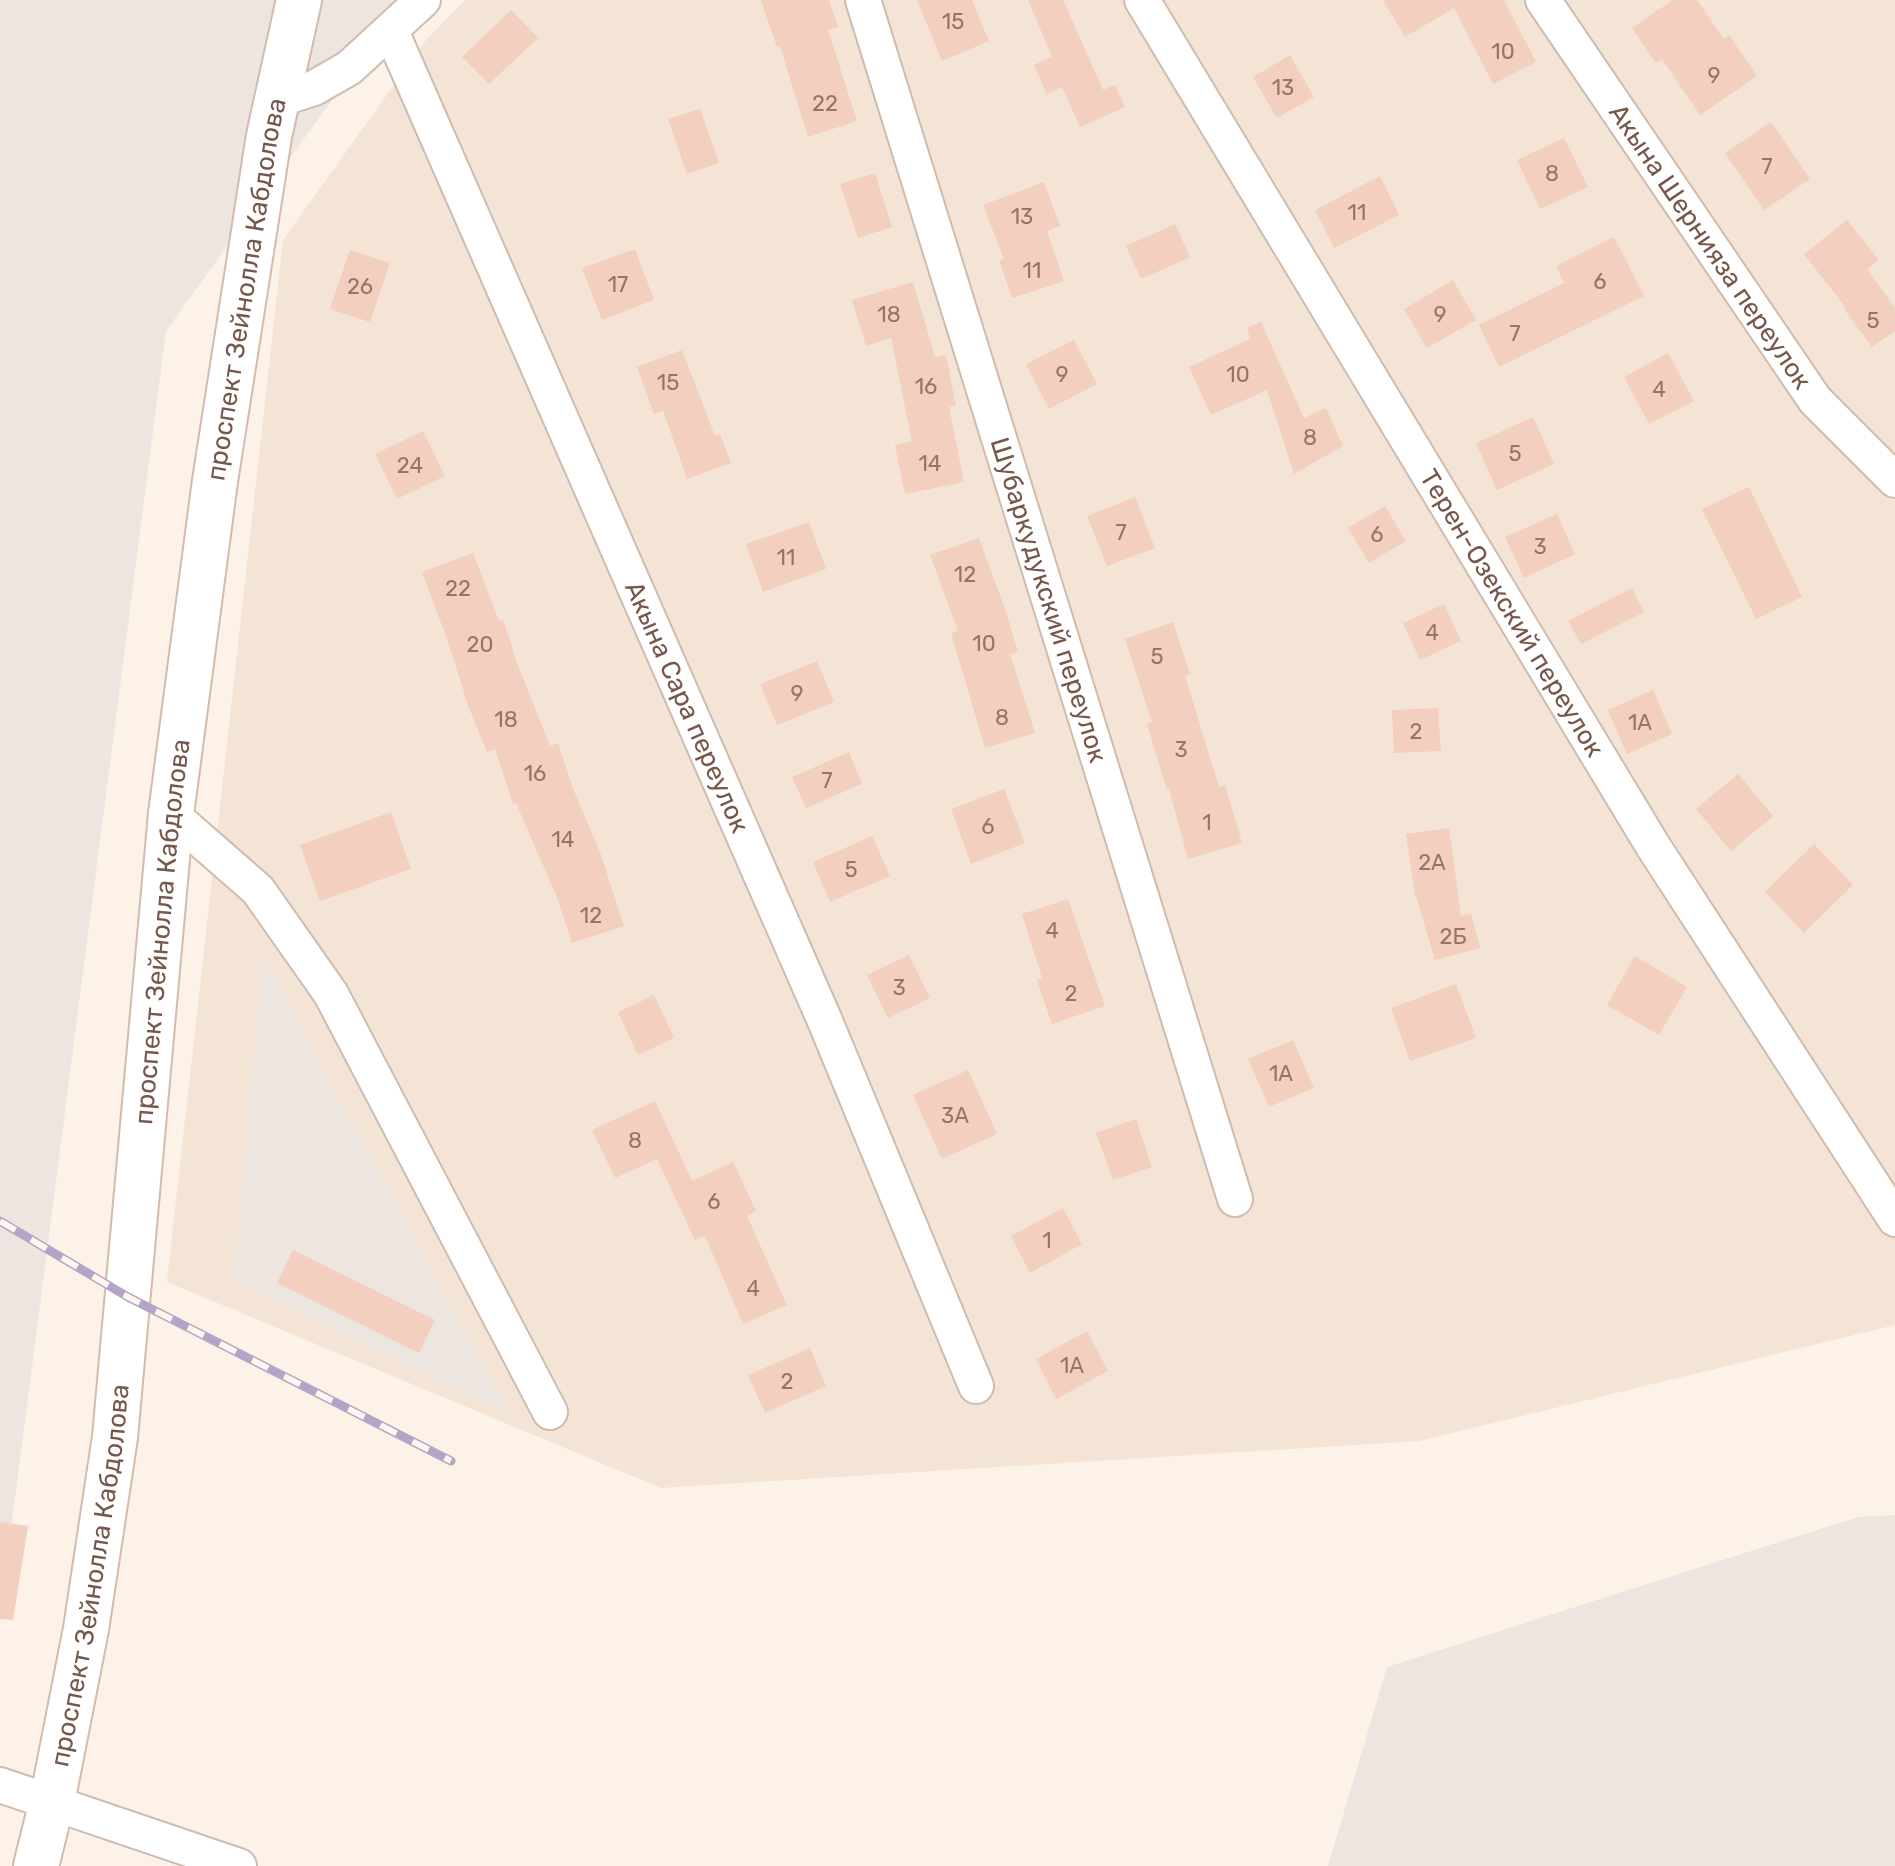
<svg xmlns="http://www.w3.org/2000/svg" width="1895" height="1866" font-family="Rubik,sans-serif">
  <rect width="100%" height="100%" fill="#fcf2e7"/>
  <path fill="#f4e4d5" d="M465,0H1895V1325L1419,1441L661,1488L167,1282L283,240L426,40Z"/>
  <g fill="#ede5e0">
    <path d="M0,0H409L390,19L166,331L0,1614Z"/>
    <path d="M263,957L510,1415L234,1279Z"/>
    <path d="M1895,1515V1866H1328L1387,1667L1858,1517Z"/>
  </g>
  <g fill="#f2cfbe">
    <path d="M761,0H829L838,27L828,30L857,121L808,137L780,46L777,47Z"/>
    <path d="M917,0H972L989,41L942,61Z"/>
    <path d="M1028,0H1063L1103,90L1115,85L1125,107L1080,127L1062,87L1047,94L1034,65L1052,57Z"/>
    <path d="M1383,0H1504L1536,62L1493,84L1454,8L1405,37Z"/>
    <path d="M1673,0H1697L1724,39L1729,35L1757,76L1700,115L1662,59L1656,63L1632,28Z"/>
    <path d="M511,10L538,38L489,84L462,57Z"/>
    <path d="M1290,55L1314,97L1277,118L1253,77Z"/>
    <path d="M700,109L719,163L687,174L668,119Z"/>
    <path d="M1771,122L1810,179L1764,210L1725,153Z"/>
    <path d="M1564,138L1588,187L1540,209L1517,160Z"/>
    <path d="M875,173L892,227L858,238L840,184Z"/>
    <path d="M1380,176L1399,215L1334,248L1315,210Z"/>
    <path d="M1044,182L1060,226L1047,231L1064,281L1012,298L999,260L1004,259L983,205Z"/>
    <path d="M1847,220L1879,260L1867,269L1895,308V331L1872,347L1844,309L1846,308L1804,254Z"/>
    <path d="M1175,224L1190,257L1141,279L1126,246Z"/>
    <path d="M1614,237L1644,296L1499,367L1479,325L1564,283L1556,266Z"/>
    <path d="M635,249L654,300L602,320L582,268Z"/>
    <path d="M350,250L390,263L370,322L330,309Z"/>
    <path d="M1453,280L1476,320L1427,348L1404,309Z"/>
    <path d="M913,282L935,357L946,355L956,406L949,407L964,482L905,494L895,445L912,441L891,338L866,346L852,300Z"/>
    <path d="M1261,322L1304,418L1326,408L1343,446L1294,474L1267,390L1211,415L1189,367L1250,339L1247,328Z"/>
    <path d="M1074,340L1097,384L1049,409L1026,364Z"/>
    <path d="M682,350L715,436L720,434L731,463L687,479L663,410L654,414L637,367Z"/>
    <path d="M1668,353L1694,401L1649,424L1624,377Z"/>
    <path d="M1533,417L1554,464L1497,490L1476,443Z"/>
    <path d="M423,431L445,476L397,499L375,454Z"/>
    <path d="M1749,487L1802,597L1756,619L1702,509Z"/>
    <path d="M1135,497L1155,548L1107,566L1087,516Z"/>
    <path d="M1385,506L1406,541L1369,563L1348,528Z"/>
    <path d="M1557,514L1575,554L1524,578L1505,537Z"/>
    <path d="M809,522L826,569L763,592L746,544Z"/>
    <path d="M979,538L1006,612L1018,652L1010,654L1035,733L985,748L951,633L958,631L930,555Z"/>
    <path d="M473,553L499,621L503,620L513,649L512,650L550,746L558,743L574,791L601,855L624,926L572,943L556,895L516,803L513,804L495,749L487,752L469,708L447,639L422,572Z"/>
    <path d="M1632,588L1644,612L1581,644L1568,621Z"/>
    <path d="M1444,604L1461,641L1420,660L1403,623Z"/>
    <path d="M1173,622L1190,674L1185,676L1219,787L1225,785L1242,843L1188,859L1169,789L1167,790L1147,724L1152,722L1125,639Z"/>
    <path d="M817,661L834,702L777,725L760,684Z"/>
    <path d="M1653,690L1672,734L1627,754L1608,710Z"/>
    <path d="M1438,708L1441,751L1394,753L1392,710Z"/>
    <path d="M849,752L862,784L806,808L792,777Z"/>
    <path d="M1738,774L1773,816L1731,851L1696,809Z"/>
    <path d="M1004,789L1025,843L971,864L951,809Z"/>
    <path d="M391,812L411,869L320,901L300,845Z"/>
    <path d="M1449,828L1461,916L1471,913L1480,948L1435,960L1416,896H1415L1406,834Z"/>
    <path d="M872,836L890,876L830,902L813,862Z"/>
    <path d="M1814,844L1853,885L1804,933L1765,892Z"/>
    <path d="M1068,899L1105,1006L1052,1024L1037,980L1042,978L1022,914Z"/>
    <path d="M909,955L930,998L888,1018L867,975Z"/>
    <path d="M1635,956L1687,987L1659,1035L1607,1005Z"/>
    <path d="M1456,984L1476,1038L1410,1061L1391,1008Z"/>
    <path d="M654,995L674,1038L638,1055L618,1012Z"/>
    <path d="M1293,1040L1314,1088L1269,1107L1248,1059Z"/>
    <path d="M968,1070L997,1134L942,1159L913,1095Z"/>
    <path d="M655,1101L692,1181L733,1162L756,1211L747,1216L787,1305L743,1324L705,1236L695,1240L657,1159L615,1178L592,1130Z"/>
    <path d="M1136,1119L1152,1167L1113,1180L1096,1133Z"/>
    <path d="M1063,1208L1082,1244L1030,1273L1011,1236Z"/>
    <path d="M293,1250L435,1320L419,1353L277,1283Z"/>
    <path d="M1087,1331L1108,1371L1056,1399L1036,1359Z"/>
    <path d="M810,1348L826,1386L765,1413L748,1375Z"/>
    <path d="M0,1522L28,1526L13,1620L0,1619Z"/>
  </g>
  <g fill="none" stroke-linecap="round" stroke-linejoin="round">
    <g stroke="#d0bbaf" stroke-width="38">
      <g id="minor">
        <path id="s1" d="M863,0L1235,1199"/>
        <path id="s2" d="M1142,0L1653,846L1895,1219"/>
        <path id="s3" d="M1543,0L1815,400L1895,480"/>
        <path id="s4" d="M391,31L825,1021L976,1386"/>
        <path d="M277,100L314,88L349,68L423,0"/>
        <path d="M171,814L258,890L331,994L550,1412"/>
        <path d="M0,1785L239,1866"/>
      </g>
    </g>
    <g stroke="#d3bbad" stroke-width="48">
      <g id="secondary">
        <path id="s5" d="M36,1866L52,1802L86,1629L115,1437L171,814L215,481L269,136L299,0"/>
      </g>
    </g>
    <use href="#minor" stroke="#fff" stroke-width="34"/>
    <use href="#secondary" stroke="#fff" stroke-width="44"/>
    <g stroke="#b4a4c7" stroke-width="9">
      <path id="rail" d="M0,1221L128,1297L451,1461"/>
    </g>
    <use href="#rail" stroke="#fff7ed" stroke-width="6" stroke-dasharray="18" stroke-linecap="butt"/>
  </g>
  <g text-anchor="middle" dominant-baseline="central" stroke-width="8" stroke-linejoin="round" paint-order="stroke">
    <g font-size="22" fill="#957568">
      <text x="953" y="21">15</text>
      <text x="1503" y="51">10</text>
      <text x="1714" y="75">9</text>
      <text x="1283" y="87">13</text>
      <text x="825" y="103">22</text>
      <text x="1767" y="166">7</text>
      <text x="1552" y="173">8</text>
      <text x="1357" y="212">11</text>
      <text x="1022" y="216">13</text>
      <text x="1032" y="270">11</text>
      <text x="1600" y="281">6</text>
      <text x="618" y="284">17</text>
      <text x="360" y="286">26</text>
      <text x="889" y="314">18</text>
      <text x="1440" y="314">9</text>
      <text x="1873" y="320">5</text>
      <text x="1515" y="333">7</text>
      <text x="1062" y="374">9</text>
      <text x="1238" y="374">10</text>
      <text x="668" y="382">15</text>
      <text x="926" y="386">16</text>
      <text x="1659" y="389">4</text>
      <text x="1310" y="437">8</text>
      <text x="1515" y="453">5</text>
      <text x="930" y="463">14</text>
      <text x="410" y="465">24</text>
      <text x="1121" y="532">7</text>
      <text x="1377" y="534">6</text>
      <text x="1540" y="546">3</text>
      <text x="786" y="557">11</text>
      <text x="965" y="574">12</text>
      <text x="458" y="588">22</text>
      <text x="1432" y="632">4</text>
      <text x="984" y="643">10</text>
      <text x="480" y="644">20</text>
      <text x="1157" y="656">5</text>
      <text x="797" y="693">9</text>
      <text x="1002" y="717">8</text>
      <text x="506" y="719">18</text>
      <text x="1640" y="722">1А</text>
      <text x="1416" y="731">2</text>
      <text x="1181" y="749">3</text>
      <text x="535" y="773">16</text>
      <text x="827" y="780">7</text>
      <text x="1207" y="822">1</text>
      <text x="988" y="826">6</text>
      <text x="563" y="839">14</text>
      <text x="1432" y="862">2А</text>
      <text x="851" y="869">5</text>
      <text x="591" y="915">12</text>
      <text x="1052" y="930">4</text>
      <text x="1453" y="936">2Б</text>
      <text x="899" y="987">3</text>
      <text x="1071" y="993">2</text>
      <text x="1281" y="1073">1А</text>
      <text x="955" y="1115">3А</text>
      <text x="635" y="1140">8</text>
      <text x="714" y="1201">6</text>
      <text x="1047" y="1240">1</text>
      <text x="753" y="1288">4</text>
      <text x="1072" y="1365">1А</text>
      <text x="787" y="1381">2</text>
    </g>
    <g font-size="26" fill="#76574b" stroke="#fff7ed">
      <text stroke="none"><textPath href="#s3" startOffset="298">Акына Шернияза переулок</textPath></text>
      <text stroke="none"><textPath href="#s5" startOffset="1592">проспект Зейнолла Кабдолова</textPath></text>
      <text stroke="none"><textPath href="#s1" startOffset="628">Шубаркудукский переулок</textPath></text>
      <text stroke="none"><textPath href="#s2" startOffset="716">Терен-Озекский переулок</textPath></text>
      <text stroke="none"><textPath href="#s4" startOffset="738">Акына Сара переулок</textPath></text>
      <text stroke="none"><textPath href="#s5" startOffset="944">проспект Зейнолла Кабдолова</textPath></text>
      <text stroke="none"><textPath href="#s5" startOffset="296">проспект Зейнолла Кабдолова</textPath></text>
    </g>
  </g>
</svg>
